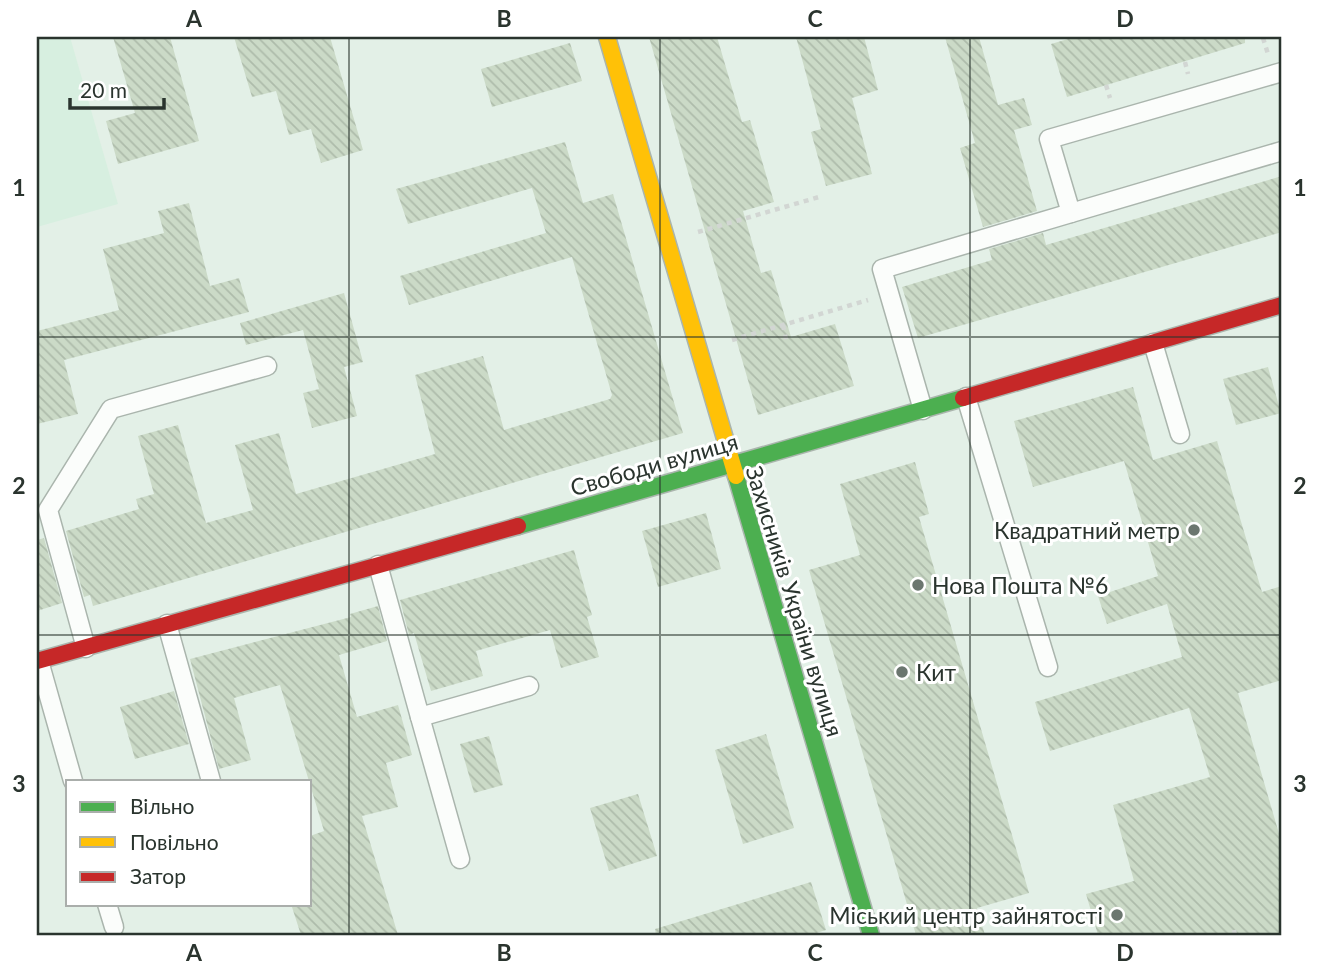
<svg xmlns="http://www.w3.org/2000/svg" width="1319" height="972" font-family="Lato,sans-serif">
  <defs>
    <pattern id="building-back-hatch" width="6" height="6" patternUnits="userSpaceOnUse" patternTransform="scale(1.75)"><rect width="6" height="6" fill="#cbdac7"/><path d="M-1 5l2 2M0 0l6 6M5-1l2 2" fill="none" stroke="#aebcab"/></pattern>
  </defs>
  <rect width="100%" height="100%" fill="#e3f0e7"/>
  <path fill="#d7efe0" d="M37,37H70L118,204L37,227Z"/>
  <g fill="url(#building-back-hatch)">
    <path d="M113,37H170L199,141L118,164L106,121L135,113Z"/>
    <path d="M234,37H330L363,150L321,163L311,129L289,135L276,91L252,97Z"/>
    <path d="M649,37H717L742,122L750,120L774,202L743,211L761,273L771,270L791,337L835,324L854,386L758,415Z"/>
    <path d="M796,37H864L878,90L852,98L872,174L826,186L811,132L821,129Z"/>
    <path d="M945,37H979L998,105L1024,98L1032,125L1014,130L1037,211L983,227L960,148L975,143Z"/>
    <path d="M1075,37H1245V43L1067,97L1051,44Z"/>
    <path d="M570,43L582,81L492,107L481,69Z"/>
    <path d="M565,142L583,203L613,194L683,433L93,606L90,595L84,597L66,531L139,509L136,499L154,494L138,436L178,425L206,523L253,510L235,445L279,433L296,494L435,454L415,375L483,356L504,430L610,399L612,395L572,257L409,305L400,276L546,233L532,188L408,224L396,189Z"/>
    <path d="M1282,176V232L918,338L902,287L992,260L989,249L1043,233L1046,245Z"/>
    <path d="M189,203L210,286L239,278L249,312L64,360L78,414L37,424V331L119,310L103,249L164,233L158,211Z"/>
    <path d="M344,293L363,362L344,367L357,416L312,428L303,393L319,389L303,330L246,345L240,323Z"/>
    <path d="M1268,367L1281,413L1236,425L1223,379Z"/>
    <path d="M1133,387L1153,460L1217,441L1262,592L1282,586V680L1238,693L1282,844V935H1098L1086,894L1134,881L1113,805L1210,777L1189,708L1050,751L1035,702L1182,657L1167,604L1107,624L1098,596L1158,576L1124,461L1033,487L1014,421Z"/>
    <path d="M915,462L929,514L919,517L1029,893L977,908L985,935H916L809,570L860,555L840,484Z"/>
    <path d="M706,513L721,569L658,587L642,531Z"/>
    <path d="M44,538L62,603L37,611V540Z"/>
    <path d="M574,550L592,615L587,617L599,657L561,668L550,630L476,651L483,676L431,691L414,633L409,635L400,600Z"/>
    <path d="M378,606L387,641L339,655L357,717L398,705L412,755L386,763L398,807L362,816L398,935H301L291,904H310V836L324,831L280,685L234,698L251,760L219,769L190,659L351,617L350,614Z"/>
    <path d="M174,691L189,744L135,759L120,707Z"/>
    <path d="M766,734L794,828L743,844L715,750Z"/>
    <path d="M489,736L503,785L474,793L460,744Z"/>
    <path d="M638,794L657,856L609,871L590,808Z"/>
    <path d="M811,882L826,930L810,935H656L655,929Z"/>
  </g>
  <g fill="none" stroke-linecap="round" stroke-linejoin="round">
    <g stroke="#aab5ad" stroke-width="21">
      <g id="lane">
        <path d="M1282,72L1049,139L1071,213L1282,151"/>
        <path d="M1153,343L1180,434"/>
        <path d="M966,397L1048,667"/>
        <path d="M923,410L882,269L1071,213"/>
        <path d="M378,565L420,717L529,686"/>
        <path d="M167,624L211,781"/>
        <path d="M86,648L48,510L111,409L267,366"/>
        <path d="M39,661L73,781"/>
        <path d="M420,717L460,859"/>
        <path d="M107,904L114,927"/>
      </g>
    </g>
    <g stroke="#aab5ad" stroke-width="19">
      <g id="fast">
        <path d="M736,476L871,935"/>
        <path d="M518,526L963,398"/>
      </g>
    </g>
    <g stroke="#aab5ad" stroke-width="19">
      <path id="slow" d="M607,37L736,476"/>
    </g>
    <g stroke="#aab5ad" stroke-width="19">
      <g id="jam">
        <path d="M963,398L1282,305"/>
        <path d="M37,661L518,526"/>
      </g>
    </g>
    <g stroke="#d2d6d3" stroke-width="4.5" stroke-dasharray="5 5" stroke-linecap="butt">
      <path d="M1263,38L1268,54"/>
      <path d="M1185,62L1188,74"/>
      <path d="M1106,85L1110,98"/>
      <path d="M698,232L819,197"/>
      <path d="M783,325L786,339"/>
      <path d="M732,340L868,300"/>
      <path d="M1234,930L1235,935"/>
    </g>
    <use href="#lane" stroke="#fbfdfb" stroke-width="18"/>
    <use href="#fast" stroke="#4caf50" stroke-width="16"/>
    <use href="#slow" stroke="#ffc107" stroke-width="16"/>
    <use href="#jam" stroke="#c62828" stroke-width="16"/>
  </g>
  <path fill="none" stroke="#2a342e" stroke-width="2" stroke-opacity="0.55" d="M349,37V935M660,37V935M970,37V935M37,337H1282M37,635H1282"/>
  <g fill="#6b766f" stroke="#fff" stroke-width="2.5">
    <circle cx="1194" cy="530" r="7"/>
    <circle cx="918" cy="585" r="7"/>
    <circle cx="902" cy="672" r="7"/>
    <circle cx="1117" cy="915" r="7"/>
  </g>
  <g text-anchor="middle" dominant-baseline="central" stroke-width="6" stroke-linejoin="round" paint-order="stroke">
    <g font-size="23" fill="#2a342e" stroke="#fff">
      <text transform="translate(654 464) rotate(-16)">Свободи вулиця</text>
      <text transform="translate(795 601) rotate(73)">Захисників України вулиця</text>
    </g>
    <g font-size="23" fill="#2a342e" stroke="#fff" text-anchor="end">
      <text x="1180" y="530">Квадратний метр</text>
      <text x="932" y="585" text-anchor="start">Нова Пошта №6</text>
      <text x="916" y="672" text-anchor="start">Кит</text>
      <text x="1103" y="915">Міський центр зайнятості</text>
    </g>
  </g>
  <rect width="1319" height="972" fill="none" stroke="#ffffff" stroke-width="77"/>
  <rect x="66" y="780" width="245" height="126" fill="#ffffff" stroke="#aaaeab" stroke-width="2"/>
  <rect x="80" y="802" width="35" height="10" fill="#4caf50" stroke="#aaaeab" stroke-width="2"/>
  <text x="130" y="814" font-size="21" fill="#2a342e">Вільно</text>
  <rect x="80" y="837" width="35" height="10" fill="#ffc107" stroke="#aaaeab" stroke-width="2"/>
  <text x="130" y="850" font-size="21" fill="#2a342e">Повільно</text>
  <rect x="80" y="872" width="35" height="10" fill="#c62828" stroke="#aaaeab" stroke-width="2"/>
  <text x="130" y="884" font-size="21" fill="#2a342e">Затор</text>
  <path d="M70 98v10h94v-10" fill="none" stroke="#2a342e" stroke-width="3.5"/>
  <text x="80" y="98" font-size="21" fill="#2a342e" stroke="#ffffff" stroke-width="5" paint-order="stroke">20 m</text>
  <rect x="38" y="38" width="1242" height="896" fill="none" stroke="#2a342e" stroke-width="2.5"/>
  <g font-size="23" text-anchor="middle" font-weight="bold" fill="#2a342e">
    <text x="194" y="27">A</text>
    <text x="504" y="27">B</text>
    <text x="815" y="27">C</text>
    <text x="1125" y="27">D</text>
    <text x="19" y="196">1</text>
    <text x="1300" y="196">1</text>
    <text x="19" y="494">2</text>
    <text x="1300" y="494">2</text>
    <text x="19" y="792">3</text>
    <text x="1300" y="792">3</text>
    <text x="194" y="961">A</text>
    <text x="504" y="961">B</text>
    <text x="815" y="961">C</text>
    <text x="1125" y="961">D</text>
  </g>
</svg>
